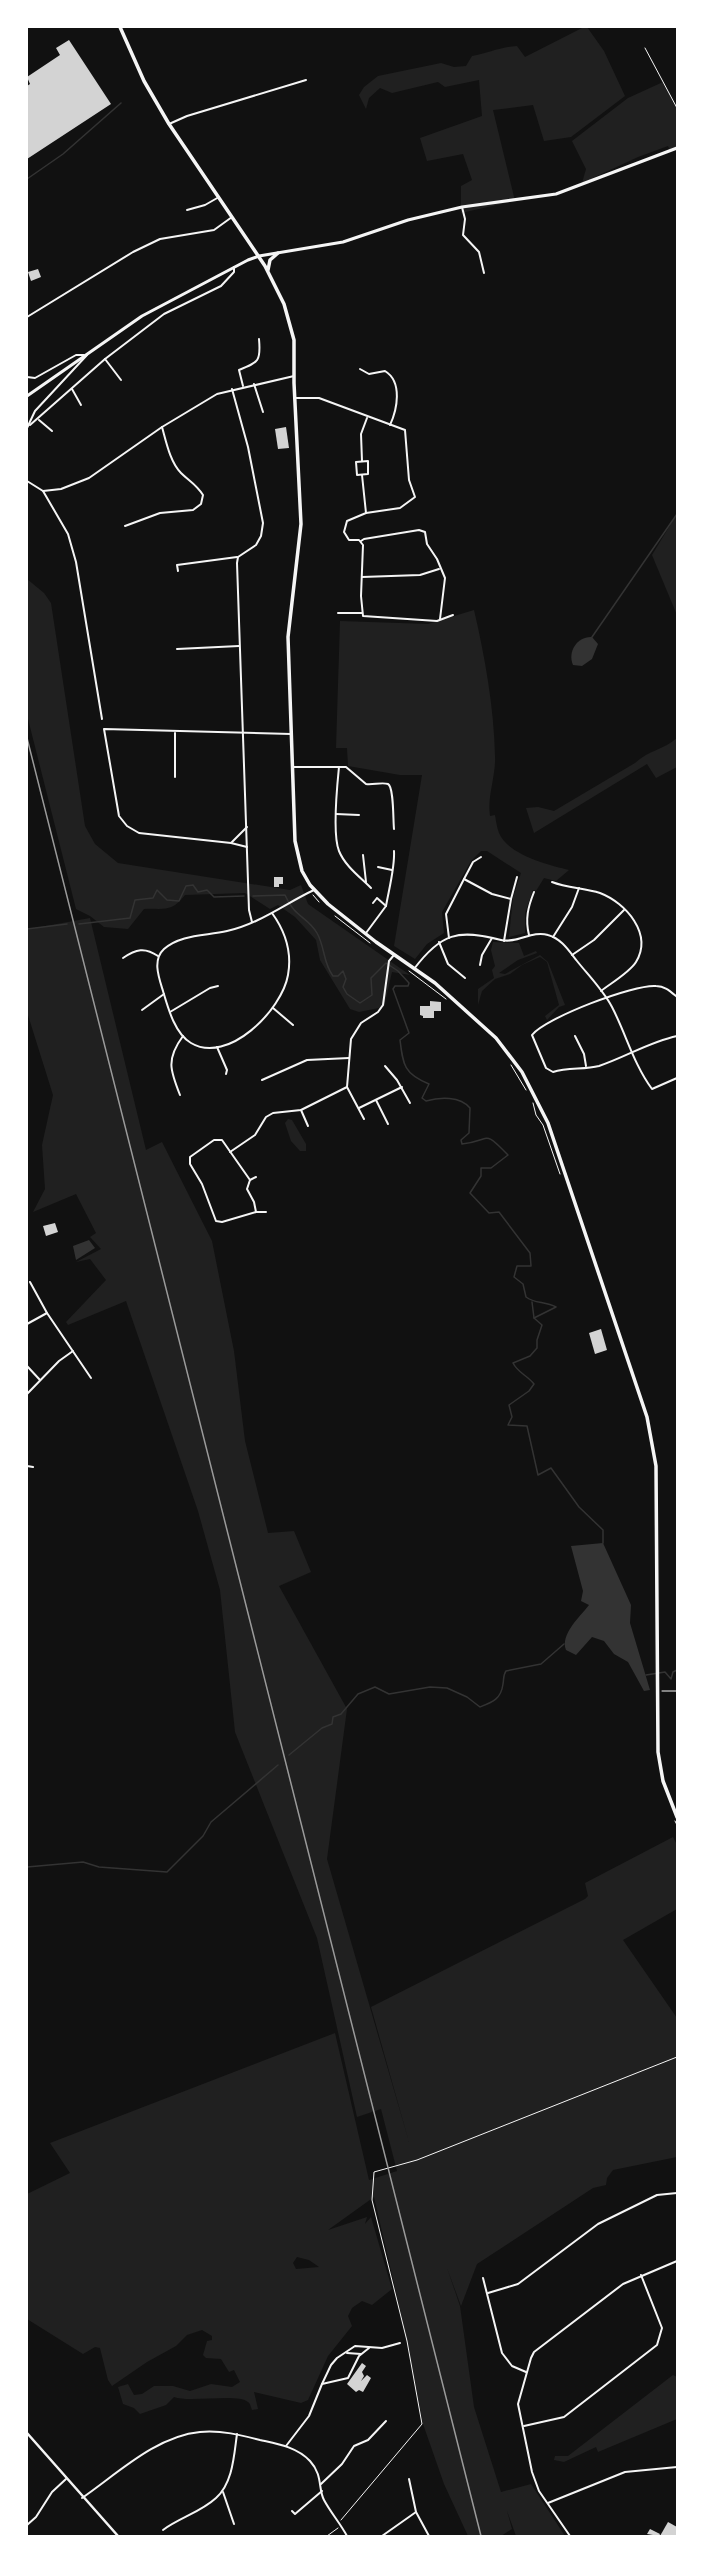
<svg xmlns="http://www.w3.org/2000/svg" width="704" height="2563" font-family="Lato,sans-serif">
  <rect width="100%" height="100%" fill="#111"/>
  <g fill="#202020" fill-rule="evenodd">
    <path d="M584,27H587L604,51L625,96L571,137L544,141L533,105L493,110L515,201L461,213V186L472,180L463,154L427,161L420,138L482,116L479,80L445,87L438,82L392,93L380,88L369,98L366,109L359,95L364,87L378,76L441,63L454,67L466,66L472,56C488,53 500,47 517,46L525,57Z"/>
    <path d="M663,82L677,108V148L670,150L668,146L638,157L582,183L586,169L572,141L628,98Z"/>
    <path d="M677,514V615L652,555Z"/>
    <path d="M27,579L44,593L51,603L85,826L95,844L118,863L290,890L301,885L308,904L410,975L392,972L384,1007L359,1012L350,1009L320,960L316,940L295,917L278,905L270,909L245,893L185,895C171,913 164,908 144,909L128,929L104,927L90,916L76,909L27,715Z"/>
    <path d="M474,610C485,657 494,708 495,756C496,776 487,796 490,816L495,815C496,821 497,828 499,833C508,855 549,865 569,870L556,881L544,878L536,891L533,890L525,913V933L509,937L513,897L521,873L487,851H481L471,861L442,912L444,933L427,944L415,959L394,946L422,775H400L348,766L347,748H336L340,621L428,624Z"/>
    <path d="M677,738V767L656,778L647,764L534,833L526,808L538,807L554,811L635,763C649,750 663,750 677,738Z"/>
    <path d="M90,918L146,1150L162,1142L212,1241L234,1351L245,1441L268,1533L294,1531L311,1572L279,1586L347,1709L327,1859L409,2142L371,2007L585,1899L588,1896L585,1883L673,1837L677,1845V1909L623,1940L677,2018V2157L613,2170L607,2178L606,2185L593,2188L477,2264L461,2306L447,2268L460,2306L474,2407L501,2492L531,2484L565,2536H516L507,2511L512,2529L501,2536H468L444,2484L423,2424L407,2340L374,2197L328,2230L367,2217L365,2224L371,2217L392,2289L372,2305L362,2301L352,2308L348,2316L352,2326L328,2356L308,2400L301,2403L254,2392L258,2409L252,2410C251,2407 250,2403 248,2402C238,2393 189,2403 174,2397L166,2405L140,2414L134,2408L123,2404L118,2387L128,2384L134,2395L142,2394L154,2386H173L190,2391L211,2384L232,2387L240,2382L234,2370L229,2372L221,2359L206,2358L203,2355L207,2341L212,2340V2336L202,2330L187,2335L176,2346L147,2362L112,2386L108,2380L100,2348L95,2347L83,2354L27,2319V2194L70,2173L50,2143L335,2033L369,2180L397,2171L381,2109L357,2117L317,1938L235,1732L220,1590L198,1511L126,1301L68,1325L66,1322L106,1280L90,1259L76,1262L101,1249L90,1237L96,1233L76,1194L33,1212L45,1189L42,1145L53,1095L27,1012V926L29,929ZM297,2257L309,2260L319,2267L296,2269L293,2263Z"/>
    <path d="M493,942L519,943L524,956L536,951L537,953L518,960L499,973L505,974L540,955L548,962L565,1005L559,1007L547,1020L545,1016L559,1005L547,962L540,957L522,965L510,974L495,979L482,991L478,1005V989L494,978L492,970L495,966L491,950Z"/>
    <path d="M288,1119L292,1120L306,1144V1151H300L291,1141L285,1123Z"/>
    <path d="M673,2375L677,2377V2419L598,2452L596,2447L564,2462L554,2460L555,2456H568Z"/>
  </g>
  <g fill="#333">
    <path d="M592,637L598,644L592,659L582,666L573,665C567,651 578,636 592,637Z"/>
    <path d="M89,1240L95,1248L76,1260L73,1246Z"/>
    <path d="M603,1543L631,1605L630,1623L650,1690L644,1691L628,1662L614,1654L604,1641L592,1637L576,1655L566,1650C560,1634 580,1617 589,1605L581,1601L583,1591L571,1546Z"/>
  </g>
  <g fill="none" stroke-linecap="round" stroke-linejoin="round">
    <g stroke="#333" stroke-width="1.5">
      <path d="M27,179L63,154L121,103"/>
      <path d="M592,637L677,514"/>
      <path d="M253,896L285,895C294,917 308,917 317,933C325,947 323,963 333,976H338L343,971L346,979L343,987L347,994L360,1003L372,995L371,978L386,963L398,971L409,983L408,986H395L393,989L409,1033L400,1040C403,1065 404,1074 429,1084L422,1098L426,1101C440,1097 460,1096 470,1108L469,1133L461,1140L462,1144C492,1141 482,1128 508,1155L491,1168H481V1176L470,1193L489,1213L499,1212L530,1253L531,1266H517L514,1277L523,1284L526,1297C535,1304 545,1301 556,1307L534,1318"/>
      <path d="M79,924L130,918L135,900L153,898L157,890L167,900L179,901L186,886L193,885L198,892L207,890L214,897L244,896"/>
      <path d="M27,929L67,924"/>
      <path d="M532,1302L534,1318L542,1325L537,1340V1348L530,1356L513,1363C518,1373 527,1375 534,1384L529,1391L509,1405L512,1417L508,1425L527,1426L538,1475L551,1468L579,1507L603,1530V1543"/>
      <path d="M646,1675L665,1672L671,1679L673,1672L677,1670"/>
      <path d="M289,1755L322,1728L332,1724L333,1717L341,1714L358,1694L375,1687L389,1694L430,1687L447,1688L467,1697L480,1707C493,1702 501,1699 503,1684C504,1679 503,1675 506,1671L541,1664L564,1644"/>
      <path d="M27,1867L83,1862L99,1867L167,1872L203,1836L211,1822L278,1765"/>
    </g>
  </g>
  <g fill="#d3d3d3">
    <path d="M69,40L111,104L27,159V86L30,84L27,77L60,55L56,48Z"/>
    <path d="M38,269L41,277L31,281L28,272Z"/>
    <path d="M286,427L289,448L278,449L275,429Z"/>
    <path d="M274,877H283V884H279V887H274Z"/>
    <path d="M430,1001L441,1002V1011H434V1018H423V1016L420,1015V1006H430Z"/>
    <path d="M55,1223L58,1232L46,1236L43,1226Z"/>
    <path d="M601,1329L607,1350L595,1354L589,1333Z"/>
    <path d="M362,2363L366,2366L362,2372L364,2376L361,2381L367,2375L371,2378L363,2392L359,2390L356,2392L347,2384Z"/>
    <path d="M668,2522L677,2527V2536H660Z"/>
    <path d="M650,2529L660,2534L659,2536L647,2534Z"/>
  </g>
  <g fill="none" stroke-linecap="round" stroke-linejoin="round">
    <g stroke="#f5f5f5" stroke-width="1">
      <path d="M313,895L319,902"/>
      <path d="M335,916L370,943"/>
      <path d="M409,971L446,999"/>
      <path d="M511,1065L526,1090"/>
      <path d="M533,1103L536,1115L543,1125L560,1174"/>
      <path d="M662,1691H677"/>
      <path d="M675,1821L677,1825"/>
      <path d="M341,2520L422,2424L407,2341L372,2200L374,2172L417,2160L677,2057"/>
      <path d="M327,2536L338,2528"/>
    </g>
    <path stroke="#f5f5f5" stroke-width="1" d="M645,48L677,108"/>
    <g stroke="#f5f5f5" stroke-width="2">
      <path d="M169,124L187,116L306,80"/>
      <path d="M462,207L465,219L463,235L479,252L484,273"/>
      <path d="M187,210L205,205L219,197"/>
      <path d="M27,317L133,252L160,239L214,230L232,217"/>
      <path d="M105,359L121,380"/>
      <path d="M360,369L369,374L385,371C403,382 397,410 390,425"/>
      <path d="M27,377L35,378L76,355H84"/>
      <path d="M254,384L263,412"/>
      <path d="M243,386L239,370C259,362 261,361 259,339"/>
      <path d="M72,389L81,405"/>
      <path d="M232,389L248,447L263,523L261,536L256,545L238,557L237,563L249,910L252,922"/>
      <path d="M295,398H319L405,430L409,480L415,497L400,508L366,513"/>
      <path d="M39,420L52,431"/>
      <path d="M30,425L105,359L164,314L221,286L234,272V267"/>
      <path d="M27,428L35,411L87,355"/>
      <path d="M362,461L361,434L367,418"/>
      <path d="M368,461V474L357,475L356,462Z"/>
      <path d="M362,475L366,513L347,521L344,532L349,540H359L363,545L361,596L363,616L437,621L453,615"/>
      <path d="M27,481L43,491L61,489L89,478L162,427L217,394L294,376"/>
      <path d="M43,491L68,534L76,562L102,719"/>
      <path d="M125,526L160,513L193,510L201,504L203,495C196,484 189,481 181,473C170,462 166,441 162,427"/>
      <path d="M361,541L364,539L419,530L425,532L427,544L437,559L445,578L440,619"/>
      <path d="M178,571L177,565L237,557"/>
      <path d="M362,577L420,575L439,569"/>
      <path d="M338,613H362"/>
      <path d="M177,649L239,646"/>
      <path d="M175,733V777"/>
      <path d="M294,767H339C337,787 332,834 339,851C345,866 360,877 371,888"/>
      <path d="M339,767H346L366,784C373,785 382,782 388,784C394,787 393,821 394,829"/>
      <path d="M336,814L359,815"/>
      <path d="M231,843L247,827"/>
      <path d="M247,847L231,843L139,833L127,826L119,816L104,729L291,734"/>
      <path d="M363,855L366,882"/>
      <path d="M378,867L392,870"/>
      <path d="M464,879L473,862L481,857"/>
      <path d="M552,882C567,888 584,888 600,893C626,903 653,934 636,962C629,973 611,983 601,991"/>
      <path d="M511,899L517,877"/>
      <path d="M386,906C389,889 395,867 394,851"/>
      <path d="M272,913C285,931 292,953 288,975C282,1010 228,1065 191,1043C175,1034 168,1008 163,991C159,978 152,960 164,949C181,934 206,936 227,931C259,924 286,903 314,890"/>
      <path d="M366,933L386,906L377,898L373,903"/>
      <path d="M529,935C525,919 528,907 534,892"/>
      <path d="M553,937L572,907L579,888"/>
      <path d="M449,938L446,914L464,879L492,894L511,899L504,941"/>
      <path d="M439,942L448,964L465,978"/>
      <path d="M572,955L594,940L624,910"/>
      <path d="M123,958C136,949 145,947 158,956"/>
      <path d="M480,965L482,955L492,938"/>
      <path d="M414,969C441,933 458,929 501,940C517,944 532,930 548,935C562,939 569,951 577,961C589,976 603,990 612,1007C626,1034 634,1065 652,1089L677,1078"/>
      <path d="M677,997C670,991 665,986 656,986C634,984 545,1018 532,1035L546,1068L553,1072C568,1067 584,1070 599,1066C626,1057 649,1042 677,1036"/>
      <path d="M273,1008L293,1025"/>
      <path d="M142,1010L164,994"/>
      <path d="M170,1012L210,988L218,986"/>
      <path d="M575,1036L584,1054L586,1066"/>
      <path d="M217,1047L227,1070L226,1074"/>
      <path d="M385,1066L397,1080L410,1103"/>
      <path d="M262,1080L307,1060L349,1058"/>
      <path d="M180,1095C170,1070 166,1059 183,1036"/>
      <path d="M376,1100L388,1124"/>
      <path d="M359,1108L402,1087"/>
      <path d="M301,1110L308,1126"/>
      <path d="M364,1119L347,1087L351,1039L361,1023L378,1012L383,1005L389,961L394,955"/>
      <path d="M230,1152L255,1135L266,1117L273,1113L301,1110L347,1087"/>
      <path d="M256,1177L250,1180L247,1189L254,1202L256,1212"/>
      <path d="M250,1180L222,1140H214L190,1157V1164L202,1184L216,1221L222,1222L256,1212H266"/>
      <path d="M30,1282L47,1313L91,1378"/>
      <path d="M27,1324L47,1313"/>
      <path d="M27,1366L40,1380"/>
      <path d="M27,1394L59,1361L73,1351"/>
      <path d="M27,1466L33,1467"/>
      <path d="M483,2278L502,2353L512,2366L526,2372"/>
      <path d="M488,2293L518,2284L598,2224L657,2195L677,2193"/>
      <path d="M347,2353L361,2354"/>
      <path d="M322,2384L331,2365L337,2358L355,2346L382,2348L400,2343"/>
      <path d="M524,2426L564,2417L657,2345L662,2328L641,2275"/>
      <path d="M286,2446L309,2416L322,2384L348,2378L359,2356L369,2348"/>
      <path d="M409,2479L416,2512L429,2536"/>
      <path d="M321,2484L342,2464L354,2446L368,2440L386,2421"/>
      <path d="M223,2492L234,2524"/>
      <path d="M82,2498C117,2474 156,2436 200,2432C221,2430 241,2435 260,2440C278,2444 297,2447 310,2461C323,2475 318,2489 324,2500C331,2513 340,2523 347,2536"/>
      <path d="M548,2503L625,2472L677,2467"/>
      <path d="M292,2511L295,2514L322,2491"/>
      <path d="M27,2525L36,2517L52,2492L66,2479"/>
      <path d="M163,2530C179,2518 201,2512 216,2498C233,2483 234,2455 237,2434"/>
      <path d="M382,2536L416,2512"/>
      <path d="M570,2536L539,2491L532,2472L518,2404L531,2358L534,2352L623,2284L677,2261"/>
    </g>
    <path stroke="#f5f5f5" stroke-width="2.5" d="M27,2433L118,2536"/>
    <path stroke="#f5f5f5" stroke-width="3" d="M27,396L142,316L248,260L259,256L343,242L408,220L462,207L556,194L677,148"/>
    <g stroke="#f5f5f5" stroke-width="3.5">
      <path d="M120,27L144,81L169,124L265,266L284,304L294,340V383L301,524L288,637L295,841L302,871L310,885L328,904L376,942L435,983L496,1038L522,1072L548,1123L647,1417L656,1466L658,1752L663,1781L677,1817"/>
      <path d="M268,270L270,260L278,253"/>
    </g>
    <path stroke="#9a9a9a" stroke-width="1.5" d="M27,738L481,2536"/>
  </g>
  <rect width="704" height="2563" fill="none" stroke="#ffffff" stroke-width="56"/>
</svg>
